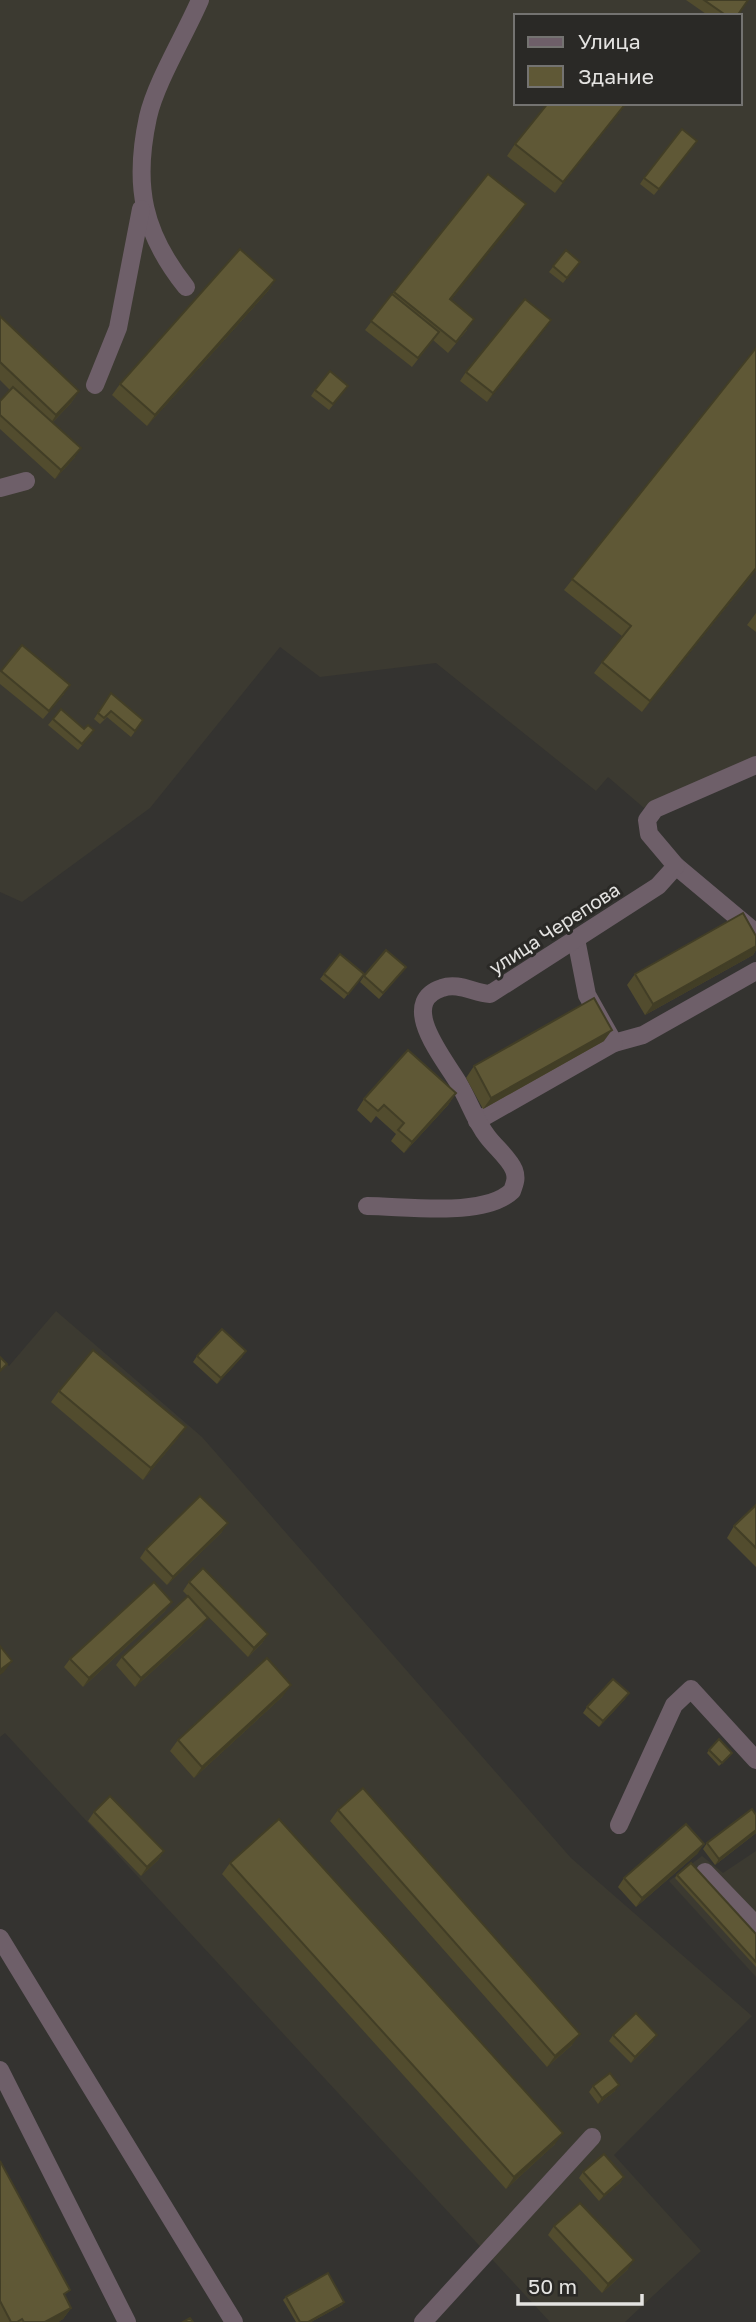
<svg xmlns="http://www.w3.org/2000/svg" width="756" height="2322" font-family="'Golos Text',sans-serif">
  <rect width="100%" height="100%" fill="#343330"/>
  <g fill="#3c3a31" fill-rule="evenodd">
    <path d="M0,0H756V758L644,808L608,777L596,791L436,663L320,677L280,647L150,808L22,902L0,892ZM516,16H740V103H516Z"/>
    <path d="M56,1311L202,1437L571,1858L752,2016L614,2155L701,2251L625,2322H550L5,1733L0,1737V1359L9,1366Z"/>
    <path d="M756,1851V1977L669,1881L702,1856L723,1873Z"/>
  </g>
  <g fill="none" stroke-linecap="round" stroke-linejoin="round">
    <g stroke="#6e5f69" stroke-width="18">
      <path d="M186,287C143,233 133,186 148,117C156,82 185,35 200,0"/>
      <path d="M95,385L118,328L141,209"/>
      <path d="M0,488L26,481"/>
      <path d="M676,866L756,933"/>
      <path d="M614,1043L643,1035L756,971"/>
      <path d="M477,1121L614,1043L587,995L576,939"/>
      <path d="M367,1206C406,1206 484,1218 512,1191C515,1183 517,1178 514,1170C509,1158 495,1147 487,1136C475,1120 469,1101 459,1084C446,1061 396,1003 442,988C458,982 474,993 490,994L658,886L676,866L649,834L647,820L655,809L756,765"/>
      <path d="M619,1825L674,1705L691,1689L756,1760"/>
      <path d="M705,1872L756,1925"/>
      <path d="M0,1938L234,2322"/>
      <path d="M0,2070L127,2322"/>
      <path d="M423,2322L592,2137"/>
    </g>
  </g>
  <g fill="#524c2e">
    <path d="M686,0H748L737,16H709Z"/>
    <path d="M627,103L555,193L507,156L515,144Z"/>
    <path d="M693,147L654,195L640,184L644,178Z"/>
    <path d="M526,204L451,300L467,330L448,353L433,340L412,367L365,330L394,292Z"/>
    <path d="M566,250L580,262L563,283L549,272Z"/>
    <path d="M275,280L268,291L147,426L112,395L120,384Z"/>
    <path d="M0,316L79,391L71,403L52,423L75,457L55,479L0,429V401L10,390L0,380Z"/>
    <path d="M551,320L487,402L460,381L466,372Z"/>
    <path d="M756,348V570L642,712L594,673L622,636L564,590Z"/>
    <path d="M348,386L329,410L311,396L315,390Z"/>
    <path d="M756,613V632L747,625Z"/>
    <path d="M22,645L64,694L43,719L0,684V672Z"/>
    <path d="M111,693L139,726L131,737L107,717L100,724L94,719Z"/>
    <path d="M53,719L84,729L90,736L78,750L48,725Z"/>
    <path d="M756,936V950L753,955L645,1015L627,985L635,974Z"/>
    <path d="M406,967L379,999L360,982L364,976Z"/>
    <path d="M324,974H364L344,999L320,979Z"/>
    <path d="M604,1041L483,1109L466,1078L474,1066Z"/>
    <path d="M456,1093L448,1105L404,1153L391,1141L396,1134L376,1116L371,1123L357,1110L364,1099Z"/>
    <path d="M197,1356L242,1357L217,1384L193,1362Z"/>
    <path d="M59,1391L178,1438L143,1480L51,1402Z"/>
    <path d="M756,1505V1567L727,1538L734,1526Z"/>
    <path d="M222,1532L167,1585L140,1558L146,1549Z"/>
    <path d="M189,1582L268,1634L262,1643L248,1657L183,1591Z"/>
    <path d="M166,1610L83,1687L64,1667L70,1659Z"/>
    <path d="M202,1626L135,1687L116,1665L122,1657Z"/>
    <path d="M283,1696L194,1778L170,1751L178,1740Z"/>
    <path d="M625,1699L599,1727L583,1713L587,1707Z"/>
    <path d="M709,1750L730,1756L719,1766L707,1753Z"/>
    <path d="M338,1810L572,2045L547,2067L330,1821Z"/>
    <path d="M94,1812L164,1851L158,1860L141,1876L88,1821Z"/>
    <path d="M756,1815V1833L715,1865L703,1849L707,1843Z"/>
    <path d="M698,1853L636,1907L618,1887L624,1878Z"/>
    <path d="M230,1863L555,2144L506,2189L222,1874Z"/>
    <path d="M677,1875L756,1934V1967L675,1878Z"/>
    <path d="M613,2035L653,2041L631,2063L609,2041Z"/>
    <path d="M593,2086L615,2091L598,2104L589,2092Z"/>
    <path d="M0,2161L71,2308L63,2319L58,2322H0Z"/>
    <path d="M583,2172L624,2177L620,2183L599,2201L579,2178Z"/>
    <path d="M554,2226L628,2269L602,2293L548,2235Z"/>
    <path d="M286,2297L344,2302L342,2305L311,2322H296L283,2300Z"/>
  </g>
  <g fill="#423e26">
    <path d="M626,103H627L555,193L563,182Z"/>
    <path d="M526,204L519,216L442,311L450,299Z"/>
    <path d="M275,280L268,291L147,426L155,415Z"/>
    <path d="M551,320L545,329L487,402L493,393Z"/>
    <path d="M79,391L71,403L49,426L56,415Z"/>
    <path d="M81,448L75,457L55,479L61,470Z"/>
    <path d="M756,568V570L642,712L650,701Z"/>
    <path d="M756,946V950L753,955L645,1015L653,1004Z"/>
    <path d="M612,1030L604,1041L483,1109L491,1098Z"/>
    <path d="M456,1093L448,1105L404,1153L412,1142Z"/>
    <path d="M246,1351L242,1357L217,1384L221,1378Z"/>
    <path d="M186,1427L178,1438L143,1480L151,1468Z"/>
    <path d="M228,1523L222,1532L167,1585L173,1577Z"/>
    <path d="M172,1602L166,1610L83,1687L89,1678Z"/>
    <path d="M208,1618L202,1626L135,1687L141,1678Z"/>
    <path d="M268,1634L262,1643L248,1657L254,1648Z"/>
    <path d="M12,1661L4,1672L0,1675V1670Z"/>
    <path d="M291,1685L283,1696L194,1778L202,1767Z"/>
    <path d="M629,1693L625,1699L599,1727L603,1721Z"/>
    <path d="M756,1830V1833L715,1865L719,1859Z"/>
    <path d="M704,1844L698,1853L636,1907L642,1898Z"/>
    <path d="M164,1851L158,1860L141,1876L147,1867Z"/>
    <path d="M580,2034L572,2045L547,2067L555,2056Z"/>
    <path d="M657,2035L653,2041L631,2063L635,2057Z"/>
    <path d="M619,2085L615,2091L598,2104L602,2098Z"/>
    <path d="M563,2133L555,2144L506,2189L514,2177Z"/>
    <path d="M624,2177L620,2183L599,2201L604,2195Z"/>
    <path d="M634,2260L628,2269L602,2293L608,2284Z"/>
    <path d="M344,2302L342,2305L311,2322H308Z"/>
    <path d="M71,2308L63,2319L58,2322H45Z"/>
  </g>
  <g fill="#5f5836" stroke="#423e26" stroke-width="2">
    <path d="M704,0H748L737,16H727Z"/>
    <path d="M548,103H626L563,182L515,144Z"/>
    <path d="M682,129L697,141L659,189L644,178Z"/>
    <path d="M488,174L526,204L450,299L474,319L456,342L394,292Z"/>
    <path d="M240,249L275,280L155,415L120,384Z"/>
    <path d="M566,250L580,262L567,278L553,266Z"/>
    <path d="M392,294L439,332L418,358L371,321Z"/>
    <path d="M525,299L551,320L493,393L466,372Z"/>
    <path d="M0,316L79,391L56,415L0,362Z"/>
    <path d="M756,348V568L650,701L602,662L631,626L572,579Z"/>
    <path d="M330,371L348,386L333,404L315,390Z"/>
    <path d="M13,387L81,448L61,470L0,415V401Z"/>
    <path d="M22,645L70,685L49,711L1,671Z"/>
    <path d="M111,693L143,720L135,731L111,711L104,718L98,713Z"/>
    <path d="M61,709L84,729L88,725L94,730L82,744L53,719Z"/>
    <path d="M743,913L756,936V946L653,1004L635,974Z"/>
    <path d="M386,950L406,967L383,993L364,976Z"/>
    <path d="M340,954L364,974L348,994L324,974Z"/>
    <path d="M594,998L612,1030L491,1098L474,1066Z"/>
    <path d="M408,1050L456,1093L412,1142L398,1130L404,1123L384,1105L378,1111L364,1099Z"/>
    <path d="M222,1329L246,1351L221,1378L197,1356Z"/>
    <path d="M93,1350L186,1427L151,1468L59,1391Z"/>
    <path d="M0,1357L7,1364L0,1371Z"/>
    <path d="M200,1496L228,1523L173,1577L146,1549Z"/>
    <path d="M756,1505V1548L734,1526Z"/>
    <path d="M203,1568L268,1634L254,1648L189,1582Z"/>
    <path d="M154,1582L172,1602L89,1678L70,1659Z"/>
    <path d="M188,1596L208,1618L141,1678L122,1657Z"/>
    <path d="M0,1646L12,1661L0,1670Z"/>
    <path d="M267,1658L291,1685L202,1767L178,1740Z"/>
    <path d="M613,1679L629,1693L603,1721L587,1707Z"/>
    <path d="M719,1739L732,1753L722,1763L709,1750Z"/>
    <path d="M363,1788L580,2034L555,2056L338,1810Z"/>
    <path d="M110,1796L164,1851L147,1867L94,1812Z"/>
    <path d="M752,1809L756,1815V1830L719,1859L707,1843Z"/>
    <path d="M279,1819L563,2133L514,2177L230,1863Z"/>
    <path d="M686,1824L704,1844L642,1898L624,1878Z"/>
    <path d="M691,1863L756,1934V1962L677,1875Z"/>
    <path d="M636,2013L657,2035L635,2057L613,2035Z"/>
    <path d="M610,2073L619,2085L602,2098L593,2086Z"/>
    <path d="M604,2154L624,2177L604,2195L583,2172Z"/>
    <path d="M0,2161L70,2290L64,2294L71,2308L45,2322H24L22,2319L17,2322H11L0,2301Z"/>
    <path d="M580,2203L634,2260L608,2284L554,2226Z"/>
    <path d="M328,2273L344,2302L308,2322H300L286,2297Z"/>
    <path d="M190,2318L193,2322H183Z"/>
  </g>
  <g text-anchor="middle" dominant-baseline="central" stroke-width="6" stroke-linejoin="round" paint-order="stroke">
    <g font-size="19" fill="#e4e3e1" stroke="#2a2926">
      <text transform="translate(554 928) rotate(-33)">улица Черепова</text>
    </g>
  </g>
  <rect x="514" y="14" width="228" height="91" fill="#2a2926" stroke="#747371" stroke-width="2"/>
  <rect x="528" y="37" width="35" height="10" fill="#6e5f69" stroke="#747371" stroke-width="2"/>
  <text x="578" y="49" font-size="21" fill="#e4e3e1">Улица</text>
  <rect x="528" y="66" width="35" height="21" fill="#5f5836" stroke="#747371" stroke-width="2"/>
  <text x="578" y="84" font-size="21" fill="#e4e3e1">Здание</text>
  <path d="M518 2294v10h124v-10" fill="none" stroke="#e4e3e1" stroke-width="3.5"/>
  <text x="528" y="2294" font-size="21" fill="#e4e3e1" stroke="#2a2926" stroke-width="5" paint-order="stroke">50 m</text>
</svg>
